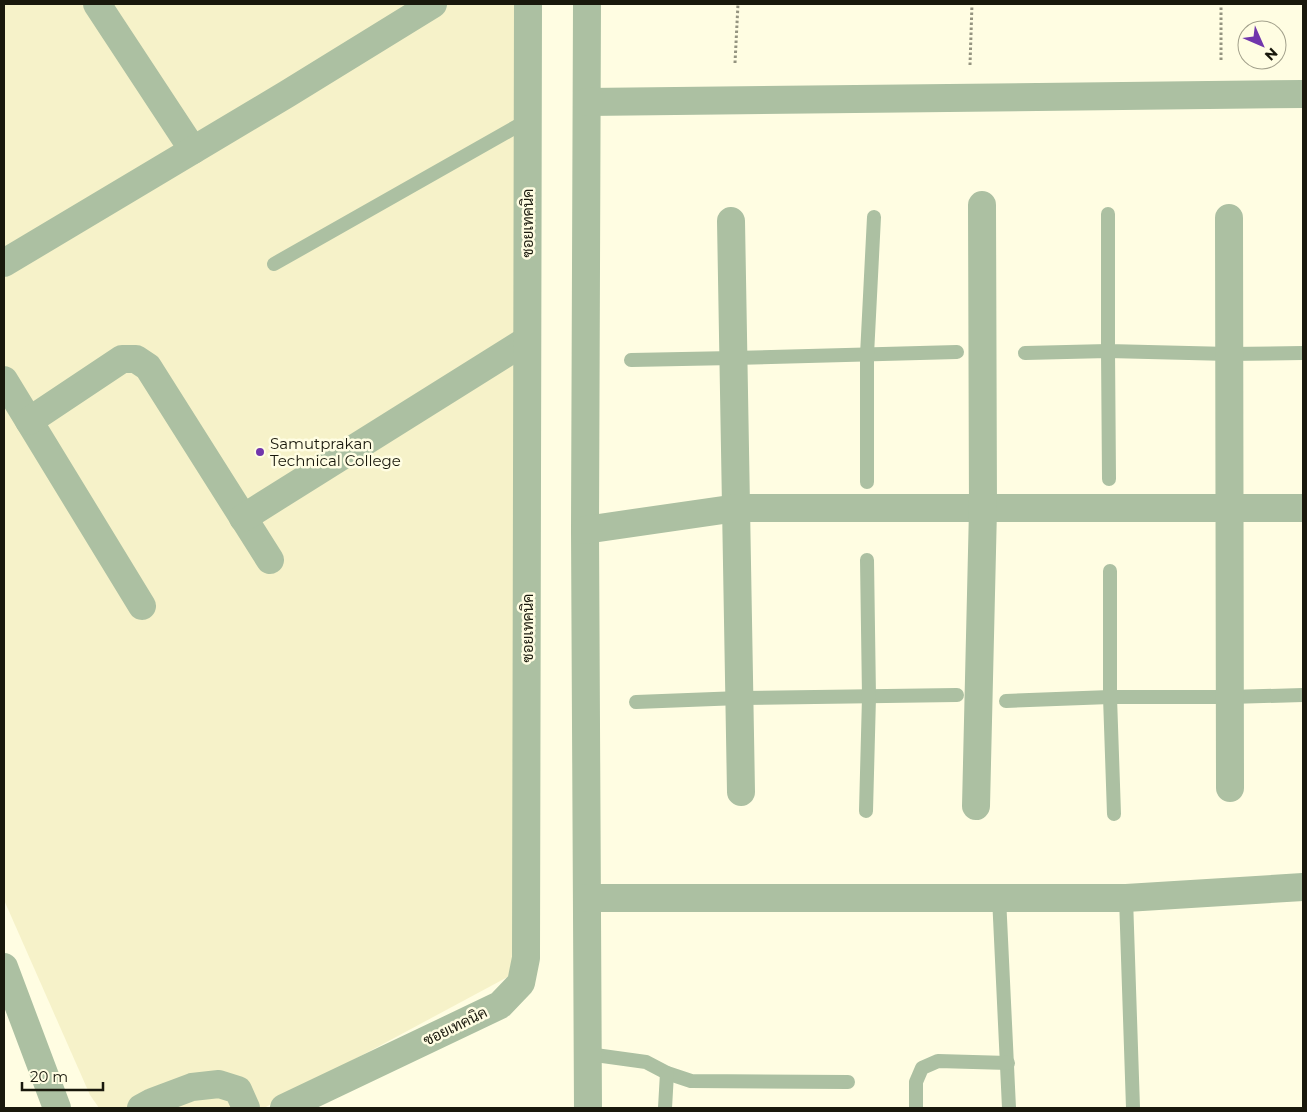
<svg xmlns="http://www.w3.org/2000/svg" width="1307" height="1112" font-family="Montserrat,Sarabun,sans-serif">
  <rect width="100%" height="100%" fill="#fffde2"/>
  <path fill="#f6f2c9" d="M4,4H516L515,973L264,1108H99L90,1095L4,900Z"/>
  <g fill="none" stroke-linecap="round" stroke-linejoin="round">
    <g stroke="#94937f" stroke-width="3" stroke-dasharray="2.5 2.5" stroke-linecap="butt">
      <path d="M1221,60V4"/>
      <path d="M735,63L738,4"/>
      <path d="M970,65L972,4"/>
    </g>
    <g stroke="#acc0a2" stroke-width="14">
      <path d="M1108,214V351L1229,354L1303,353"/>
      <path d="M274,264L528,120"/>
      <path d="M1025,353L1108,351L1109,479"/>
      <path d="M631,360L733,358L957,352"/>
      <path d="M867,482V355L874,217"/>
      <path d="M1110,571V697L1114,814"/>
      <path d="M1007,701H1006L1110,697H1230L1303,695"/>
      <path d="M636,702L740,698L957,695"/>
      <path d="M866,811L869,697L867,560"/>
      <path d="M999,897L1009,1108"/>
      <path d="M1126,898L1133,1108"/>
      <path d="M588,1054L646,1062L667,1073L691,1081L848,1082"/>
      <path d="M665,1108L667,1073"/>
      <path d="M916,1108V1082L922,1068L938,1061L1008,1063"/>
    </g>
    <g stroke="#acc0a2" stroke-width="28">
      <path d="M97,4L193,150"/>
      <path d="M587,4L585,530L588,1108"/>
      <path d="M587,102L1303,94"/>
      <path d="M1229,218L1230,788"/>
      <path d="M731,221L741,792"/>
      <path d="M4,263L287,94L433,4"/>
      <path d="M4,380L142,606"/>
      <path d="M29,421L122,359H136L148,367L270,560"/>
      <path d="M243,518L527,340"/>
      <path d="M585,530L737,508H1303"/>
      <path d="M976,806L983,509L982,205"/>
      <path d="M587,898H1126L1303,887"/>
      <path d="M4,967L57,1108"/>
      <path d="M141,1108L152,1102L192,1087L219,1084L238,1090L246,1108"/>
      <path d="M284,1108L500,1005L521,983L526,958L528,4"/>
    </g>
  </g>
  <circle fill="#7136ac" stroke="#fffde2" stroke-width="2" cx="260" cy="452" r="5"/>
  <g text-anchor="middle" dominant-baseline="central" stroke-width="5" stroke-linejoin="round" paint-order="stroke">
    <g font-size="15" fill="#19180c" stroke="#fffde2">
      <text transform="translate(527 223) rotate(-90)">ซอยเทคนิค</text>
      <text transform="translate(527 628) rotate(-90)">ซอยเทคนิค</text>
      <text transform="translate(455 1026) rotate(-26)">ซอยเทคนิค</text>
    </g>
    <g font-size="15" fill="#19180c" stroke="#fffde2" text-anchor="start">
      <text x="270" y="443">Samutprakan<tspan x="270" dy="17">Technical College</tspan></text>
    </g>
  </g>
  <rect width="1307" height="1112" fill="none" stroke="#19180c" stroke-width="10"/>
  <g transform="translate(1262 45) rotate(135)"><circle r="24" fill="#fffde2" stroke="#a3a18c"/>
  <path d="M0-4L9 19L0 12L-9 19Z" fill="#7136ac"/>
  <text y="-8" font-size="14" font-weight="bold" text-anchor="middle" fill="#19180c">N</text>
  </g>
  <path d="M22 1082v8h81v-8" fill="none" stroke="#19180c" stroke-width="2.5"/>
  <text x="30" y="1082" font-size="15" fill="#19180c" stroke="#fffde2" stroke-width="4" paint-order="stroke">20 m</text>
</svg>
